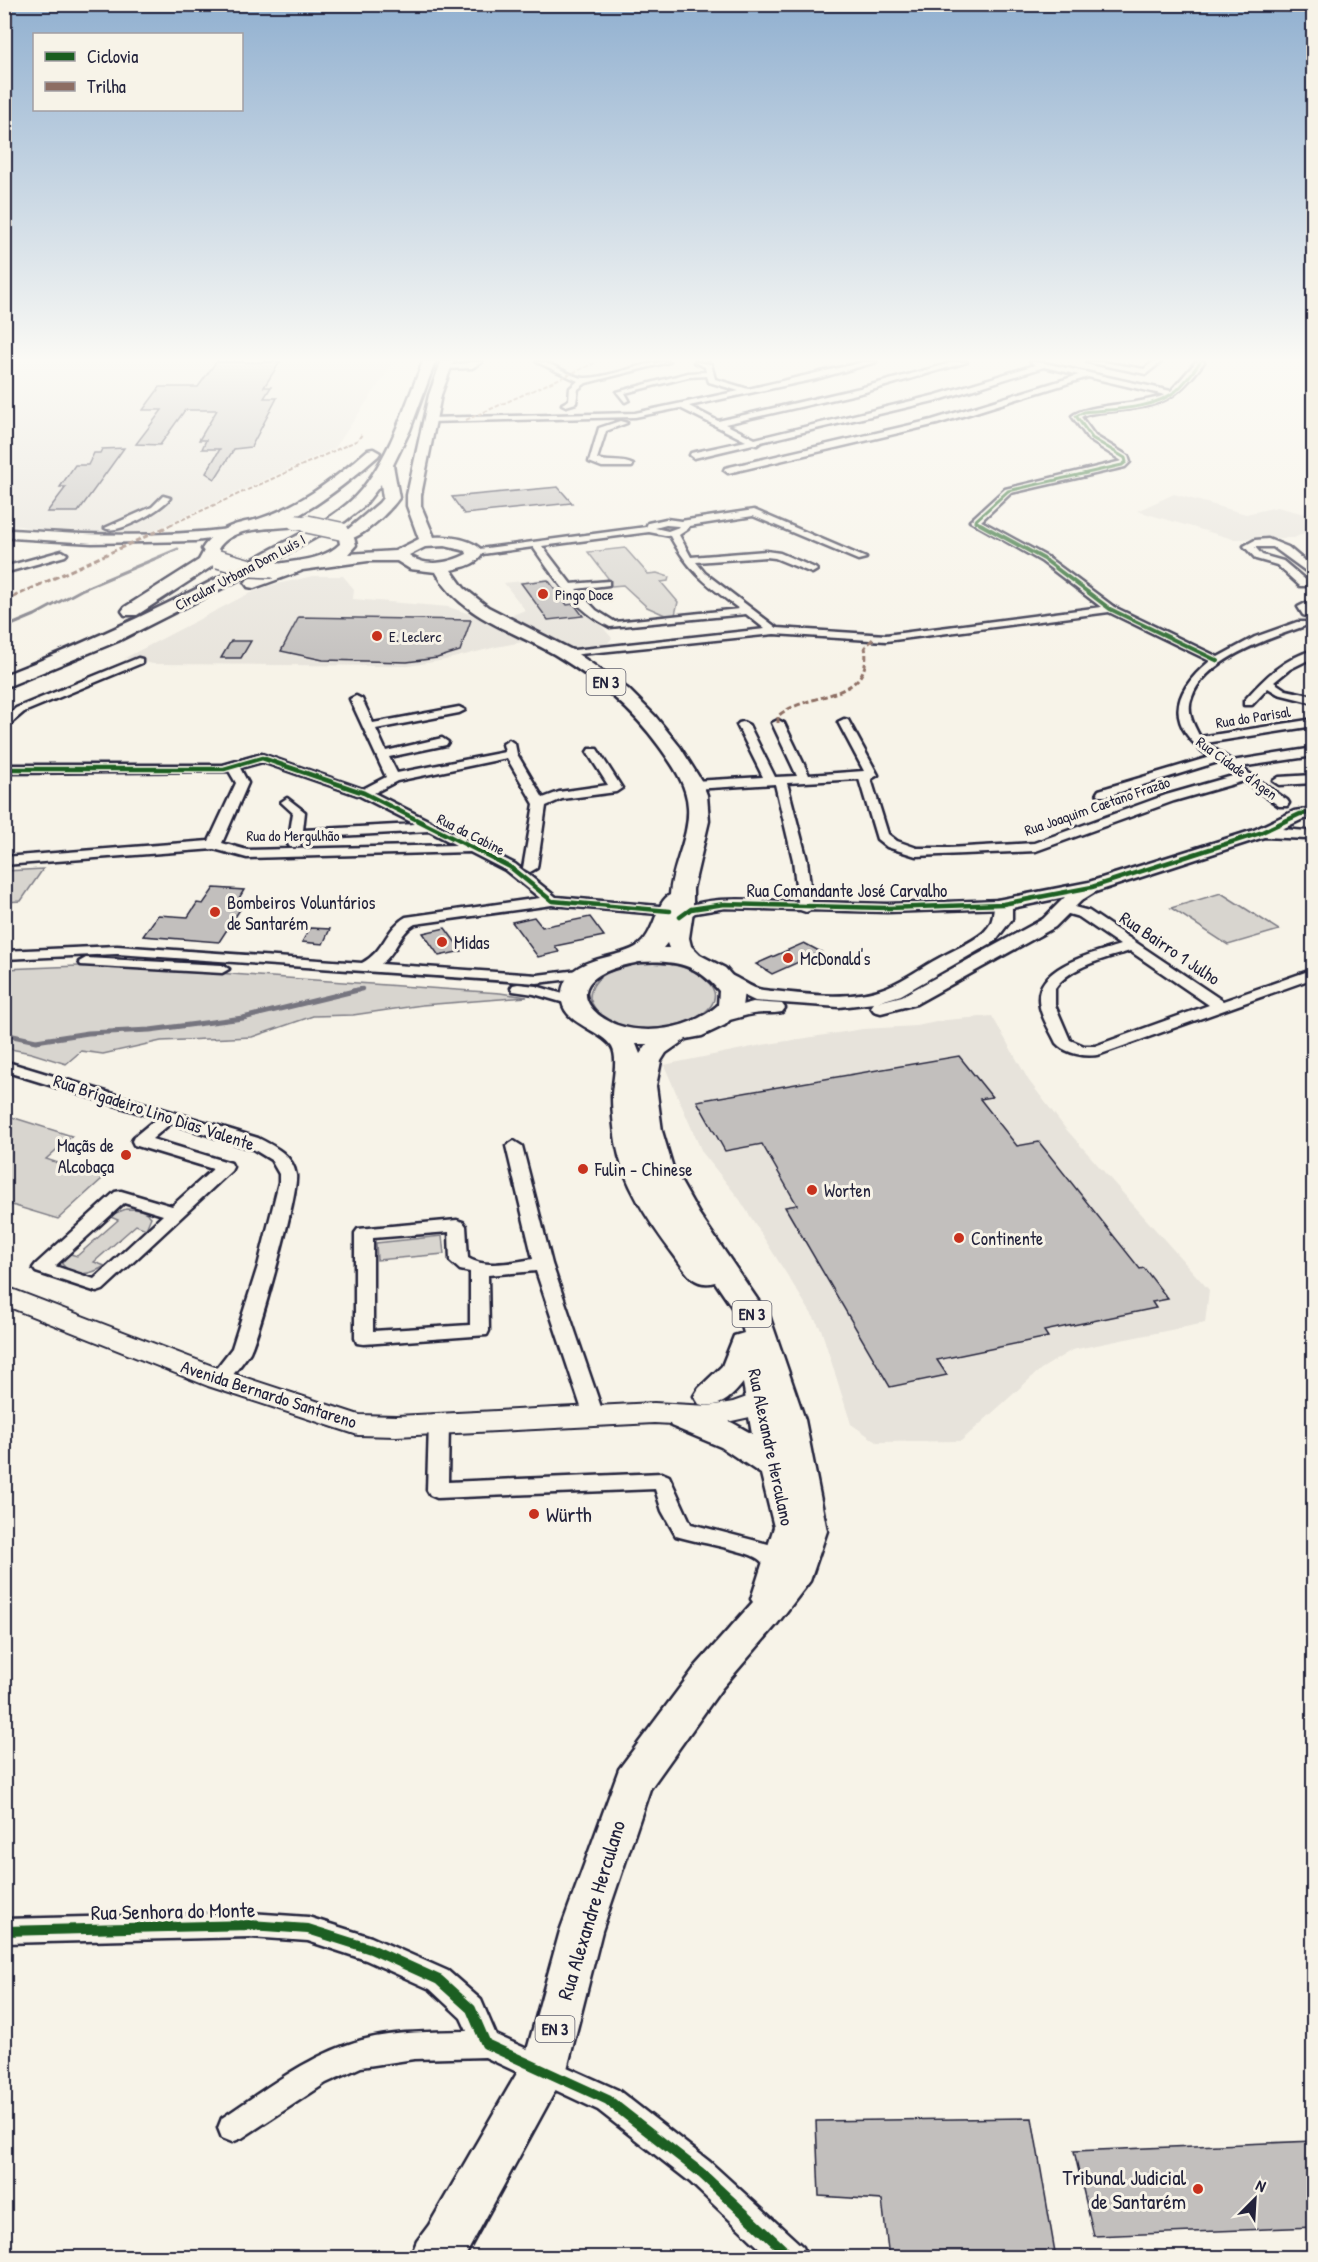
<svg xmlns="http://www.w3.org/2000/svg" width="1318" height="2262" font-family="'Patrick Hand',sans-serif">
  <rect width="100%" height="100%" fill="#f7f3e8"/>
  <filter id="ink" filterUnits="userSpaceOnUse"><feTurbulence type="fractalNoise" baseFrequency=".0167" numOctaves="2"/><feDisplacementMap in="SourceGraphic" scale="12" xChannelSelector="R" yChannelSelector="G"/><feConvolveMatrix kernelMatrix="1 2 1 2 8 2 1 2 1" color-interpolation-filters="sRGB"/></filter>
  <g filter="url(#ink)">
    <g fill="#e7e3db">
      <path d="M4,362H394L335,448L146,534L123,535L40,530L5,523Z"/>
      <path d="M1174,494L1246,514L1277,507L1313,516V529L1294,538L1233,539L1137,511Z"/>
      <path d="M313,576H343L354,589L353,599L449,607L484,619H503L525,610L504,583L550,578L565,594L593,616L612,638L606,645L575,649L549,637L496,647L445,660L408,666L153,664L125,658L244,596L268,586Z"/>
      <path d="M992,1016L1029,1081L1065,1128L1209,1290L1205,1323L1072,1350L1041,1369L961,1441L877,1442L851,1424L821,1329L740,1200L702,1152L664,1065L762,1045L863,1029L917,1026L946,1020Z"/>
    </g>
    <g fill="#d8d5cf" stroke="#7d7c85" stroke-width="1.5">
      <path d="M625,548L648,574L657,573L669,577L668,581L661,582L678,602L674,619L647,607L623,585L612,586L605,583L608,578L588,552Z"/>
      <path d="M43,869L21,901L5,902V871Z"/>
      <path d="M1221,893L1279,930L1228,945L1171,908Z"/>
      <path d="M640,964C661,962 685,964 702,977C758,1018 609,1058 590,998C590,974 620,966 640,964Z"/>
      <path d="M103,965L500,993L527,997L422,1005L353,1015L313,1016L252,1037L161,1041L103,1054L81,1051L66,1064L31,1053L5,1048L4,969Z"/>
      <path d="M5,1115L72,1136L46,1159L103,1178L58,1219L5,1203Z"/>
      <path d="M126,1209C137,1209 144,1209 151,1217L146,1229L136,1225L94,1262L105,1266C91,1275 73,1278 62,1264L67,1253L77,1256L118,1220L108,1216Z"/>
      <path d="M442,1236L444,1254L377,1260L376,1243Z"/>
    </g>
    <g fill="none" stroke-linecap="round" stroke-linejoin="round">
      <path stroke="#76747f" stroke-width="3" d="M4,628L35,615L83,589L178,549"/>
      <path stroke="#76747f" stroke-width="4.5" d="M352,991L362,989"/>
      <path stroke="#76747f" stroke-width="5" d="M4,1034L36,1041L88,1033L150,1030L243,1018L358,990"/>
    </g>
    <g fill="#c2bfbd" stroke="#22223b" stroke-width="1.5">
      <path d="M216,362H280L264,387H271L264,398H277L251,447L234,449L215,479L206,473L220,449H202L206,440H199L217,410H185L160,445L136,444L162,410H143L160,387H198Z"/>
      <path d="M124,448L78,512H47L66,487H60L75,465H88L94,453H100L102,449Z"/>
      <path d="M558,487L572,503L464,514L452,497Z"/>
      <path d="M548,580L567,605L574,604L583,616L548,620L521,583Z"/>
      <path d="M299,617L471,620L460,651L437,658L407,662L323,660L281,651Z"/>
      <path d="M231,641H251L241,658H221Z"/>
      <path d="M214,888L244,890L233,908H241L219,942L143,936L158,915L188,917L197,903L203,904Z"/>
      <path d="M534,917L542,927L590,917L604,936L555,946L559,952L538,957L512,922Z"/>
      <path d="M310,928L330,929L323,944L302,942Z"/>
      <path d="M445,928L462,951L439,956L423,933Z"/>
      <path d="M804,943L821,952L772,974L756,964Z"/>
      <path d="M959,1056L992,1097L980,1099L1017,1146L1039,1142L1140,1269L1144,1268L1168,1299L1152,1302L1156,1308L1044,1331L1048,1337L937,1360L947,1375L890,1387L785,1207L797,1205L762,1144L725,1151L697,1101Z"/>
      <path d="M1032,2118L1056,2258H889L882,2200L819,2196L816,2121Z"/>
      <path d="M1314,2141V2227L1094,2236L1074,2151Z"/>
    </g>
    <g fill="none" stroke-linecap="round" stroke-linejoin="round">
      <g stroke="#22223b" stroke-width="5">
        <g id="minor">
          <path d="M473,362H482L472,368L445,369L441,367Z"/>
          <path d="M537,362C555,362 571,379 586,378C614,377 640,362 669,362L586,383L578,389L576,403L566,406L562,404L569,400L570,388L578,381Z"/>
          <path d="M694,362L711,364L715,379L748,389L864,362H876L816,379L689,406L718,421L860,388L955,362H967L865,392L725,424L755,439L936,395L1035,365L1031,362L1044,363L1171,391L1196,362H1204C1176,401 1160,406 1113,411C1102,412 1090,412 1081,417L1095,436L1128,456L1130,462L1125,467L1011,493L981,521L1047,557L1114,607L1218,657L1255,637L1297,622H1305V626C1270,638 1205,659 1192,697C1186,711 1193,724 1200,737L1314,719V726L1206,743L1232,761L1314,748V756L1240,767L1287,800L1289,803L1287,806H1279L1244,781L1174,801L1036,851L916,856L887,847L877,839L859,779L787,783L807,860L812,902L887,904L1003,900L1010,904L1003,908L887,912L811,910L806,912L800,910L725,908L695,913L685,920H675L673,917C694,891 767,901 798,902L793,860L775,784L694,789L688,785L694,781L763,777L737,725L739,723L743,722L749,725L775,777L797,776L772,723L778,720L784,723L809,775L864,771L838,722L844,719L848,720L878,775L871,779L888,834L897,841L917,848H949L1034,843L1166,795L1236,775L1218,762L1107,796H1099L1097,793L1099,790L1210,757C1166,725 1170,694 1210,661L1109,612L886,641L774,634L561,656L560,654L565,651L765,629L746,614L610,627C576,611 554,577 533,547L475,555L472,554V550L646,527L648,523L666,519L681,521L754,510L866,558L858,560L753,516L689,526L688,529L679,535L691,557L766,551L780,553L815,568L817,570L812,573L775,558L766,557L696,562L705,573L777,628L886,635L1101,607L1041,561L970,521L1005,489L1122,461L1089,440L1072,416C1087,404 1141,405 1165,395L1088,377L937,424L728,473L724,470L725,468L932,420L1079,375L1044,367L942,399L761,442L757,445L753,444L694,458L690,455L691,453L746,441L680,408L635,417L429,422L425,420L429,418L635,413L739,391L709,382L707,376L688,377L625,393L629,400L625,402L617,392L688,373L706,372L705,367ZM666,525L678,526L679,527L668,531L655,528ZM649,532L670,536C690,573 707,584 739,609L615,622L596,610L576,589L609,585V581L571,584L542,546Z"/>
          <path d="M1087,362H1103L1144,369L1153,362H1161L1146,374Z"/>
          <path d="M620,421L627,423L606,431L597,459C608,463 623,459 633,465L632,467H602L589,462L599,428Z"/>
          <path d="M163,496L170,498C162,509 117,536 105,528L152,507Z"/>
          <path d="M1268,539L1288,547L1314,569V577L1273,547H1255L1262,555L1283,561L1308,582V586H1300L1277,565L1256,559L1244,546L1255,540Z"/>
          <path d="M62,551L67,554L65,556L4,573V567Z"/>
          <path d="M1314,599V606L1309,608L1314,612V619L1303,615L1298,607Z"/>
          <path d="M1314,650V657L1290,669L1274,682L1286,690L1314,696V703L1278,694L1268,688L1252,705H1244V701C1263,679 1284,658 1314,650Z"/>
          <path d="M138,658L142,659V663L24,712L4,729V719L16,708Z"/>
          <path d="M356,696L362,699L373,723L459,707L465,710L459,713L376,729L386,751L442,738L448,742L446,745L389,757L397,773L505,752L503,744L509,740L515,744L517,754L543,798L559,792L608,785L587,752L589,749H597L622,788L616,792L562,799L546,806L537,868L530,872L523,868L534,804L507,758L397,781L374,793L515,864L556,897L670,907L677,911L670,915L552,905L415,924C399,933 396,953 381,964L537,975L587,969L594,973L587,977L537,983L117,954L4,959V951L117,946L362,963C385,951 385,929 406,917L540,898L505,870L470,852L247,858L214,849L4,865V857L209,841L236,783L229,771L4,773V765H223L262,754L363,789L386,777L350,699ZM262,762L360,796L415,824L303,830L305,812L287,798L281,802L293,813L288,844L290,847H300L302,838L429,831L456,845L247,850L222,843L248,783L240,768Z"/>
          <path d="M1314,775V783L1279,785L1273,781L1279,777Z"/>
          <path d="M1063,904L1089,911L1223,1001L1314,969V978L1101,1054C1087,1058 1066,1054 1056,1043C1050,1030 1039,1014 1039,999C1038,965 1096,953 1120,945L1079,917L1058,911L1056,908ZM1130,951L1209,1005L1095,1046H1084L1070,1040L1055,1005V988C1071,966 1104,959 1130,951Z"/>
          <path d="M86,958L222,965L229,969L222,973L81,965L79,962Z"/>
          <path d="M518,984L536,986L580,999L582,1002L575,1006L534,994L513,991L511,988L513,985Z"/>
          <path d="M4,1061L258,1138C274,1146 293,1155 296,1175C299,1192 259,1333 250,1352C246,1358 230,1380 224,1384C220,1387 215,1385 211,1384L208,1379L232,1348L258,1266L279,1182V1174L271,1160L253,1149L171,1123L152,1139L231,1163L233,1167L231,1171L103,1290L97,1292L36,1272L33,1268L36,1264L115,1192L121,1191L172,1206L213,1169L134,1145L132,1141L134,1137L157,1118L4,1071ZM124,1203L163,1215L94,1279L55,1266Z"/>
          <path d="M514,1141L522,1146L552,1264L604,1416L601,1421L594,1423L587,1421L584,1416L536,1271L488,1275L489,1331L487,1335L364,1344L357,1343L355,1338V1233L358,1229L457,1220L463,1222L466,1226L468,1258C485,1269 514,1262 533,1259L506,1146ZM449,1232L450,1261L460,1270L470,1272V1325L373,1331V1238Z"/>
          <path d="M439,1416L446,1418L449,1423L448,1482L662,1473L669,1476L691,1524L772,1545L789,1567L786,1573C768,1579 768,1563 755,1557C736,1548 699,1543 676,1536L662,1511L655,1489L437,1498L430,1495L427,1490L429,1423L432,1418Z"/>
          <path d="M250,1913L308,1917L371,1937L448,1971L481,2000L496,2035L618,2090L710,2162L803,2247L807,2258H770L690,2182L598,2110L485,2057L414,2059L361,2067L326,2083L242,2138L232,2142L222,2138L218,2128L222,2118C266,2089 310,2054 362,2040C396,2031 432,2032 467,2031L461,2018L430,1989L366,1960L308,1941L250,1937L4,1943V1919Z"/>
        </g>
      </g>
      <g stroke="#22223b" stroke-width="5">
        <g id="tertiary">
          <path d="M229,529L233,530V536L195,541L92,543L12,538L6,534L12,530C84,535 157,538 229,529Z"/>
          <path d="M1314,808V818L1303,819L1282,829L1307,831L1309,835L1307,839L1264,837L1095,892L1082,900L1055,927L916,1004L881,1013L874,1011L871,1007L874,1003L839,1007L755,1001L716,982L714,978L716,974C734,970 746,988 763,990C802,994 850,1002 887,987C905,980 922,967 939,958C953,950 971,943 983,933C998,919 990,911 997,900L1089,882L1254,830L1294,811ZM1065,897L1043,919L902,996L878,1002L901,995L995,941L1012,919V908Z"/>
          <path d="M753,1002L782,1004L785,1008L782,1012C772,1014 763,1012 753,1014C740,1016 728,1023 715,1020L712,1016L715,1012Z"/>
        </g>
      </g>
      <g stroke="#22223b" stroke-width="4">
        <path id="secondary" d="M4,1286L228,1372L359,1415L396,1416L654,1403L709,1406L733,1402L761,1392L771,1395L775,1402L771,1409L759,1415L709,1426L654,1423L396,1436L358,1435L208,1386L4,1305Z"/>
      </g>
      <g stroke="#22223b" stroke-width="5">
        <g id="primary">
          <path d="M441,362H453L441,395L421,495V506L434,537C449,536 474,539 483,552C478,565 463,567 451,570L464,588L488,607L572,650L628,689L655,716L680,747L702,782L707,795L709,821L693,889V911L689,938L691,946L700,955L725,968L740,985L744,991L742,1007L725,1025L702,1036L686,1039L666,1053L661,1061L656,1086L662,1131L673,1168L699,1214L770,1318L805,1420L827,1531L810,1581L777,1624L722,1688L650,1789L602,1931L567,2069L464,2258H410L417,2241L429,2225L524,2061L560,1931L619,1769L696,1666L753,1602L751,1599L774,1527L761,1474L721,1447L671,1426L667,1418L671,1410C697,1402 730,1421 752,1434L743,1383C731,1398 719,1410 699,1404L694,1396L699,1388L722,1366L734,1336L744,1333L740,1319L715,1282C693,1288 686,1271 674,1255C649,1222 623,1184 616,1142C614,1128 612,1111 612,1097C612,1083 619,1059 612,1047C599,1027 557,1024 562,992C568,956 611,961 636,947C656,935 655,902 670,895C672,865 690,837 688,807C687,784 672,764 659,746C631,707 594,678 554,654C512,630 460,617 436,572L410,569L397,561H368L273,574L265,569C274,559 318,566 340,544L339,538L332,531L340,526C350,529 354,535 356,545L348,554L395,551L419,539L407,506V495L429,395ZM445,546L466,551L467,554C450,563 425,568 409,555L425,547ZM667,943L669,948H663ZM639,962C673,960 697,963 719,991L718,1005C693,1028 650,1036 617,1025C595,1017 570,993 599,975C611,968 626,965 639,962ZM636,1044H647L640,1054Z"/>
          <path d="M294,517L299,519L302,522L299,525C274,531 234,523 218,549L226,559L224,562H212L202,549C221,519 262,519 294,517Z"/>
        </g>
      </g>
      <g stroke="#22223b" stroke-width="5">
        <g id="trunk">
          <path d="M423,362H435L410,430L393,465L399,498C390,511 357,544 341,540L339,537L379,503L383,498L381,484L364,506L345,521L256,571L118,641L4,688V675C97,639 185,597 272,549C303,532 339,517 362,489C392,452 405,405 423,362Z"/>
          <path d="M373,449L380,453L378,456C353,478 284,537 249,528L247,525L249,522C296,509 332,481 368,450Z"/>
          <path d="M211,548L219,553L211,567L137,615H125L122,611L125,607L199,560L205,549Z"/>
          <path d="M295,562L303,567L301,571L254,588L248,587L245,583L248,579Z"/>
        </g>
      </g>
      <use href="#minor" fill="#f7f3e8" fill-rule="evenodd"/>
      <use href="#tertiary" fill="#f7f3e8" fill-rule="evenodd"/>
      <use href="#secondary" fill="#f7f3e8" fill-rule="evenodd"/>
      <use href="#primary" fill="#f7f3e8" fill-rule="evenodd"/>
      <use href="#trunk" fill="#f7f3e8" fill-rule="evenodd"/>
      <g stroke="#22223b" stroke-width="16" stroke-linecap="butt">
        <path id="primary-bridge-far1" d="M294,522L317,525"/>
      </g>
      <g stroke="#22223b" stroke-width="20" stroke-linecap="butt">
        <g id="primary-bridge">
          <path d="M307,524L340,531"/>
          <path d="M218,559L250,568L273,569"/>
        </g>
      </g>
      <use href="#primary-bridge-far1" stroke="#f7f3e8" stroke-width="14"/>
      <use href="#primary-bridge" stroke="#f7f3e8" stroke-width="17"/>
      <g stroke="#8d6e63" stroke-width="2" stroke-dasharray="4.5 2" stroke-linecap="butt">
        <path d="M466,420L597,362"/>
        <path d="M170,525L358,440L362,434"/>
      </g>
      <g stroke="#8d6e63" stroke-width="3" stroke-dasharray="6 3" stroke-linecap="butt">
        <path d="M4,601L173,524"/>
        <path d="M778,723V716C807,691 874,702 865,647L874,638"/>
      </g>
      <g stroke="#f7f3e8" stroke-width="4.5">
        <path id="cycleway-far3" d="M983,525L975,521L1008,491L1122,465L1126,462L1125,458L1092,438L1076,416L1084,412C1113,409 1152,410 1176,391C1185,383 1193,372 1200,362"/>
      </g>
      <g stroke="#f7f3e8" stroke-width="6">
        <path id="cycleway-far2" d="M980,524L1044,559L1110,609L1218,661"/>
      </g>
      <g stroke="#f7f3e8" stroke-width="8">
        <g id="cycleway-far1">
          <path d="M4,769H224L262,758L364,793L510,867L552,901L670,911"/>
          <path d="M680,917L691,909L725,904L887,908L1003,904L1092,887L1260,833L1300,814L1314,813"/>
        </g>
      </g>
      <g stroke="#f7f3e8" stroke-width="14">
        <path id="cycleway" d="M4,1931L250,1925L308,1929L371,1949L439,1980L471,2009L486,2044L608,2100L700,2172L792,2258"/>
      </g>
      <use href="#cycleway-far3" stroke="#1b5e20" stroke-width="3"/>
      <use href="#cycleway-far2" stroke="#1b5e20" stroke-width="4"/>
      <use href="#cycleway-far1" stroke="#1b5e20" stroke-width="4.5"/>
      <use href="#cycleway" stroke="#1b5e20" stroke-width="10"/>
    </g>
  </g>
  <linearGradient id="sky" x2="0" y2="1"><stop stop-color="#91b0d0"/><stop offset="0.53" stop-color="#fbfaf5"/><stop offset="1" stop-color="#fbfaf5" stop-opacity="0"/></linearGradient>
  <rect width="1318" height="679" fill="url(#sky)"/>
  <g fill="#c8321e" stroke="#f7f3e8" stroke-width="2">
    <circle cx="543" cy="594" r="6"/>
    <circle cx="377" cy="636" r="6"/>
    <circle cx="215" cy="912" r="6"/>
    <circle cx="442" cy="942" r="6"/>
    <circle cx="788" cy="958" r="6"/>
    <circle cx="126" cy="1155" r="6"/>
    <circle cx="583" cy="1169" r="6"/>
    <circle cx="812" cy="1190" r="6"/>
    <circle cx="959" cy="1238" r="6"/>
    <circle cx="534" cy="1514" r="6"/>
    <circle cx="1198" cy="2189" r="6"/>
  </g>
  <g text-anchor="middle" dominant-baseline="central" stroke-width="6" stroke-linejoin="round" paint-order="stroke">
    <g font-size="15" fill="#22223b" stroke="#f7f3e8">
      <text transform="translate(240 572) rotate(-28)">Circular Urbana Dom Luís I</text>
      <text transform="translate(1253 717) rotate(-9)">Rua do Parisal</text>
      <text transform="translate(1237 768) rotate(36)">Rua Cidade d'Agen</text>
      <text transform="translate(1097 806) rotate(-19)">Rua Joaquim Caetano Frazão</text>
      <text transform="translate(471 834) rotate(27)">Rua da Cabine</text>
      <text x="293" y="835">Rua do Mergulhão</text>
    </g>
    <g font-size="15" fill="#22223b" stroke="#f7f3e8" text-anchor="start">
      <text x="555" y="594">Pingo Doce</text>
      <text x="389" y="636">E. Leclerc</text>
    </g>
    <g fill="#f7f3e8" stroke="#62616f" stroke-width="1.5">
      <rect x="586.5" y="669" width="39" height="26" rx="4.5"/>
      <rect x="732.5" y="1301" width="39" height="26" rx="4.5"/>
      <rect x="535.5" y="2016" width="39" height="26" rx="4.5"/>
    </g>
    <g font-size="16" font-weight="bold" fill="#22223b">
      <text x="606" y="682">EN 3</text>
      <text x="752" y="1314">EN 3</text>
      <text x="555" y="2029">EN 3</text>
    </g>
    <g font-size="18" fill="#22223b" stroke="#f7f3e8">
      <text x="847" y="890">Rua Comandante José Carvalho</text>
      <text transform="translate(1170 948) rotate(34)">Rua Bairro 1 Julho</text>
      <text transform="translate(154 1112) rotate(18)">Rua Brigadeiro Lino Dias Valente</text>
      <text transform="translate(269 1394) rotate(18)">Avenida Bernardo Santareno</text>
      <text transform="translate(771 1447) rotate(78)">Rua Alexandre Herculano</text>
    </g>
    <g font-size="18" fill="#22223b" stroke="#f7f3e8" text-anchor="start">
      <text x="227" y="902">Bombeiros Voluntários<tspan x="227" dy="21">de Santarém</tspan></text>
      <text x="454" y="942">Midas</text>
      <text x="800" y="958">McDonald's</text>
      <text x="114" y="1145" text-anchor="end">Maçãs de<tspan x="114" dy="21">Alcobaça</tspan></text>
      <text x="595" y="1169">Fulin - Chinese</text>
      <text x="824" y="1190">Worten</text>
      <text x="971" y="1238">Continente</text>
    </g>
    <g font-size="21" fill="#22223b" stroke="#f7f3e8" text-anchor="start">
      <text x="546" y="1514">Würth</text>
      <text x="1186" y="2177" text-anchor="end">Tribunal Judicial<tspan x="1186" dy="24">de Santarém</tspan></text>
    </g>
    <g font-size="21" fill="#22223b" stroke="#f7f3e8">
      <text transform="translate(591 1910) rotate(-73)">Rua Alexandre Herculano</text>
      <text transform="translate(173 1911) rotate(-1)">Rua Senhora do Monte</text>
    </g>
  </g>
  <rect width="1318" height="2262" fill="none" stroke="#f7f3e8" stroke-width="24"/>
  <rect x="12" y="12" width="1294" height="2238" fill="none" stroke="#22223b" stroke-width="2" filter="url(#ink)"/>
  <rect x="33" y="33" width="210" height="78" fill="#f7f3e8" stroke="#a29fa3" stroke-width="1.5"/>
  <rect x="45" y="52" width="30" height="9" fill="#1b5e20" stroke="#a29fa3" stroke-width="1.5"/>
  <text x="87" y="63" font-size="18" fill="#22223b">Ciclovia</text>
  <rect x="45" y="82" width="30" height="9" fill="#8d6e63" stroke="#a29fa3" stroke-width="1.5"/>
  <text x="87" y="93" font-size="18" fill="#22223b">Trilha</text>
  <g transform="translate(1255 2199) rotate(24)" stroke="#f7f3e8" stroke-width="4.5" paint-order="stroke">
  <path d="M0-4.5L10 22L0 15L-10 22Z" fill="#22223b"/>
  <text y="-9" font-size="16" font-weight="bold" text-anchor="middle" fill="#22223b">N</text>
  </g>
</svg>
